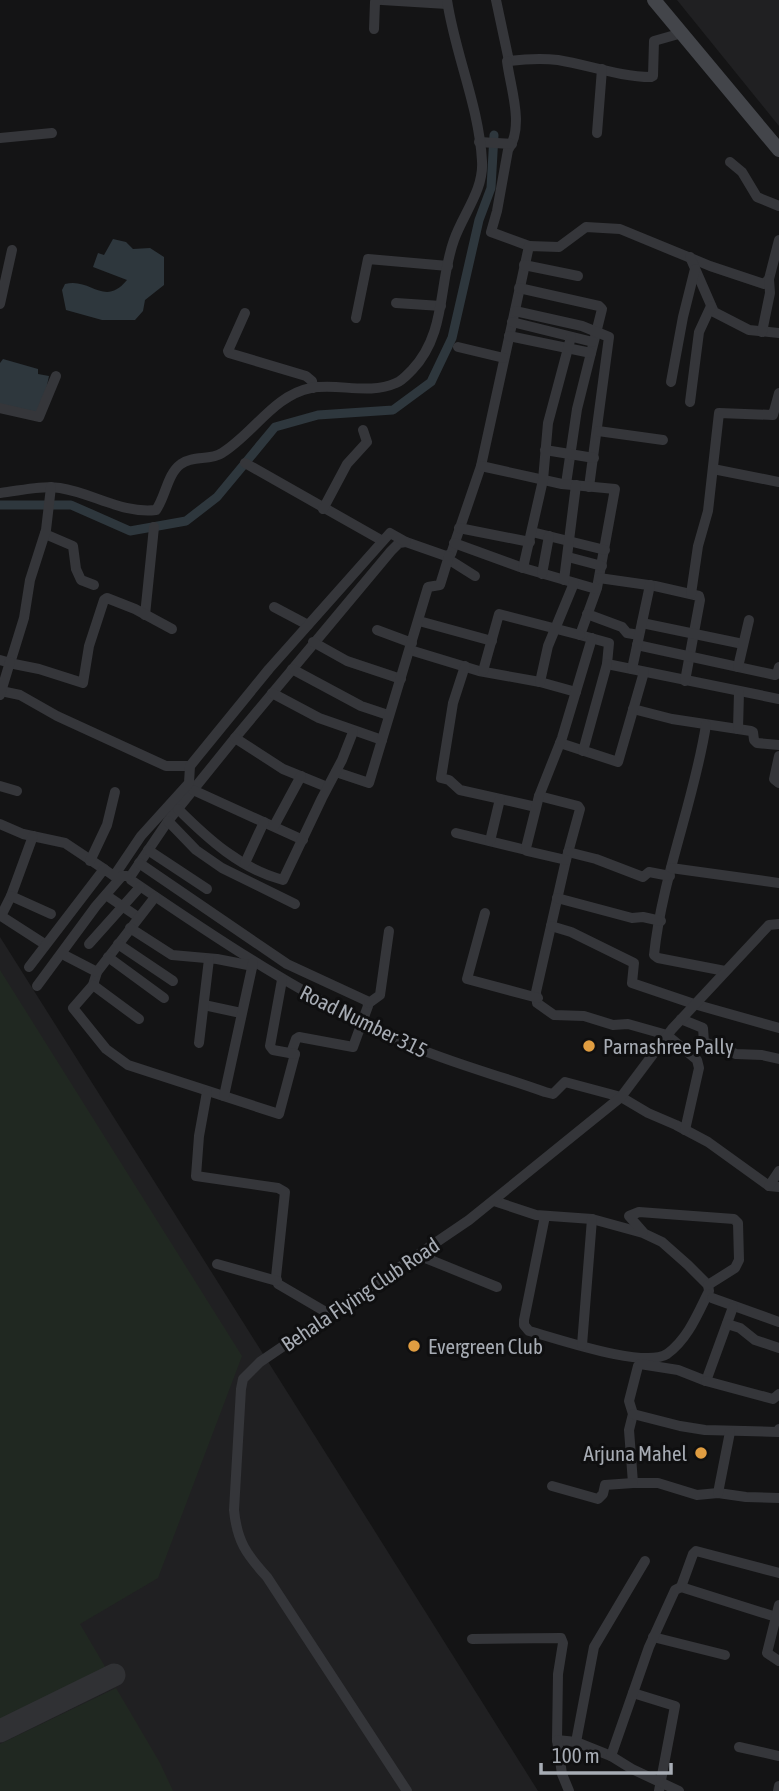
<svg xmlns="http://www.w3.org/2000/svg" width="779" height="1791" font-family="'Asap Condensed',sans-serif">
  <rect width="100%" height="100%" fill="#141415"/>
  <g fill="#202022">
    <path d="M677,0H779V126Z"/>
    <path d="M0,937L337,1471L538,1791H0Z"/>
  </g>
  <g fill="#202821">
    <path d="M0,970L242,1356L158,1578L80,1624L107,1670L0,1721Z"/>
    <path d="M116,1688L160,1763L173,1791H0V1744Z"/>
  </g>
  <g fill="#2e373d">
    <path d="M113,239L126,242L133,249L150,248L164,257V285L145,300L143,311L135,320H102L66,310L62,290L65,284C91,277 104,308 127,280L93,267L98,253L104,255Z"/>
    <path d="M3,359L38,369V374L49,376L43,404L32,417L0,407V363Z"/>
  </g>
  <g fill="none" stroke-linecap="round" stroke-linejoin="round">
    <path stroke="#2e373d" stroke-width="9" d="M0,505H71L130,531L186,521L217,497L275,427L318,415L393,410L431,382L452,338L479,220L491,188L494,135"/>
    <path stroke="#303134" stroke-width="23" d="M0,1731L114,1675"/>
    <g stroke="#35363a" stroke-width="10">
      <path d="M382,0L447,4"/>
      <path d="M496,0L509,61C525,59 542,58 558,60C589,65 620,77 651,77L653,76L654,41L682,33"/>
      <path d="M374,29L375,2L379,0"/>
      <path d="M507,61C510,87 525,126 508,150L497,211L491,232L529,246"/>
      <path d="M597,133L602,69"/>
      <path d="M0,138L52,133"/>
      <path d="M479,142L512,144"/>
      <path d="M730,162L742,172L757,197L779,206"/>
      <path d="M779,240L769,279L764,284L710,266L620,229L586,227L559,247L529,246L481,466L451,554L446,556L406,542L399,543L391,551L235,738L168,821L130,877L131,880C220,941 306,998 405,1043C450,1063 498,1075 545,1092L553,1094L565,1082L621,1097L648,1113L676,1125L708,1142L769,1186L779,1187"/>
      <path d="M690,257L714,312L749,330L779,333"/>
      <path d="M524,265L578,276"/>
      <path d="M519,288L599,306L602,309L577,409L566,484"/>
      <path d="M396,303L441,306"/>
      <path d="M0,304L12,250"/>
      <path d="M515,311L582,326L609,337L589,487"/>
      <path d="M245,313L228,351L229,353L306,376L312,381L313,388"/>
      <path d="M356,318L368,259L448,266"/>
      <path d="M512,322L593,342"/>
      <path d="M762,332L770,293L769,279"/>
      <path d="M509,336L591,353"/>
      <path d="M458,347L504,358"/>
      <path d="M671,382L683,317L695,269"/>
      <path d="M690,402L699,332L711,306"/>
      <path d="M0,408L39,417L56,376"/>
      <path d="M598,431L663,440"/>
      <path d="M545,450L594,458"/>
      <path d="M245,463L381,540"/>
      <path d="M481,466L562,484L615,489L597,588L580,635L609,643L607,664L779,699"/>
      <path d="M713,469L779,482"/>
      <path d="M0,493C19,491 41,485 60,488C93,493 122,514 156,510C166,496 167,474 181,464C193,455 210,461 222,453C253,434 274,395 311,388C338,383 369,395 396,383C402,381 407,375 412,370C447,333 438,284 454,240C463,214 484,190 482,161C479,106 455,54 447,0"/>
      <path d="M323,509L347,464L367,442L363,430"/>
      <path d="M459,528L530,542"/>
      <path d="M532,532L605,550"/>
      <path d="M45,534L73,546L76,569L81,580L94,585"/>
      <path d="M454,543L520,567L596,589"/>
      <path d="M568,557L602,566"/>
      <path d="M448,559L475,576"/>
      <path d="M523,568L543,480L548,423L571,337"/>
      <path d="M542,574L549,536"/>
      <path d="M599,578L655,586L699,596L700,600L685,681"/>
      <path d="M564,580L576,485"/>
      <path d="M691,594L698,546L708,511L719,413L773,415L779,393"/>
      <path d="M274,607L308,625"/>
      <path d="M587,614L622,627L627,633L639,635"/>
      <path d="M145,615L154,527"/>
      <path d="M419,621L492,641"/>
      <path d="M642,623L743,644"/>
      <path d="M377,630L412,643"/>
      <path d="M313,642L347,661L401,679"/>
      <path d="M637,645L775,675L777,674L779,667"/>
      <path d="M410,650L479,671L540,682L576,692"/>
      <path d="M0,660L7,662L11,660L24,618L30,580L46,530L51,487"/>
      <path d="M9,663L39,669L83,683L89,646L104,600L107,598L135,609L172,629"/>
      <path d="M465,666L453,703L441,778L449,780L460,790L536,807"/>
      <path d="M738,667L749,620"/>
      <path d="M292,669L361,706L388,715"/>
      <path d="M632,669L650,585"/>
      <path d="M483,671L499,614L580,635"/>
      <path d="M540,682L548,646L574,583"/>
      <path d="M1,691L20,695L57,716L166,766H190"/>
      <path d="M272,693L319,718L382,740"/>
      <path d="M0,695L10,662"/>
      <path d="M633,709L672,719L751,731L753,732L754,740L757,743L779,745"/>
      <path d="M706,725C694,802 662,877 654,955L658,958L725,971"/>
      <path d="M738,729L739,692"/>
      <path d="M235,738L283,769L327,787"/>
      <path d="M560,743L618,762L644,672"/>
      <path d="M583,751L607,664"/>
      <path d="M779,756L774,779L779,783"/>
      <path d="M336,772L369,783L428,587L440,585L449,556"/>
      <path d="M0,786L17,791"/>
      <path d="M193,790L303,840"/>
      <path d="M539,796L578,806L580,809L566,860L536,992L537,1003L554,1015L584,1016L613,1025L628,1024L667,1035L697,1060L699,1068L685,1130"/>
      <path d="M178,809C208,839 241,869 283,880L322,798L342,760L353,732"/>
      <path d="M168,821L196,850L222,868L295,904"/>
      <path d="M0,824L23,834L65,843L104,869"/>
      <path d="M274,826L301,776"/>
      <path d="M456,833L526,850"/>
      <path d="M33,836L11,896L1,916L43,943"/>
      <path d="M490,841L500,799"/>
      <path d="M148,850L207,889"/>
      <path d="M568,852L596,859L643,877L649,872L670,876"/>
      <path d="M566,860L527,851L526,848L539,796L562,738L592,638"/>
      <path d="M90,861L107,825L115,792"/>
      <path d="M139,863L287,964L367,1001L368,1006L353,1047L299,1037L296,1039L291,1053"/>
      <path d="M245,863L264,822"/>
      <path d="M671,868L779,883"/>
      <path d="M106,895L138,917"/>
      <path d="M11,896L51,914"/>
      <path d="M155,897L97,972L93,985L73,1008L106,1049L128,1065L279,1114L295,1054"/>
      <path d="M557,898L632,918L643,917L661,921"/>
      <path d="M485,913L467,979L538,998"/>
      <path d="M551,926L571,932L634,963L632,983L694,1004L779,1028"/>
      <path d="M130,928L172,955L217,959L253,966"/>
      <path d="M89,944L140,887"/>
      <path d="M118,944L173,981"/>
      <path d="M66,956L97,972"/>
      <path d="M108,957L164,998"/>
      <path d="M29,967L104,869L114,876L141,836L189,783L190,766L269,669L390,533L406,542"/>
      <path d="M282,980L270,1046L273,1050L295,1054"/>
      <path d="M93,985L139,1019"/>
      <path d="M37,986L96,906L122,876H127"/>
      <path d="M369,1003L380,995L389,931"/>
      <path d="M204,1005L241,1013"/>
      <path d="M681,1019L703,1028L704,1042L736,1054L762,1055L779,1059"/>
      <path d="M199,1043L209,959"/>
      <path d="M207,1092L199,1136L196,1176L278,1188L285,1192L276,1277L278,1284L331,1315"/>
      <path d="M224,1096L253,963"/>
      <path d="M769,1186L779,1171"/>
      <path d="M494,1201L536,1215L592,1219L643,1233L662,1242L688,1265L708,1285L709,1291C698,1313 688,1339 667,1354C644,1369 556,1338 529,1331L524,1325V1320L545,1216"/>
      <path d="M643,1232L629,1216L639,1212L734,1219L738,1223L739,1260L735,1268L708,1285"/>
      <path d="M418,1255L497,1287"/>
      <path d="M217,1264L277,1281"/>
      <path d="M712,1298L779,1322"/>
      <path d="M733,1307L706,1381L678,1370L640,1364L638,1366L629,1401L633,1414L629,1430L633,1483H658L697,1495L718,1493L746,1497L779,1498"/>
      <path d="M727,1324L740,1328L755,1340L779,1348"/>
      <path d="M582,1345L592,1219"/>
      <path d="M706,1381L773,1399L779,1394"/>
      <path d="M633,1414L680,1426L705,1430L778,1432L779,1429"/>
      <path d="M552,1486L598,1499L603,1494L605,1485L633,1483"/>
      <path d="M718,1493L730,1432"/>
      <path d="M681,1587L776,1617"/>
      <path d="M779,1605L767,1653L779,1661"/>
      <path d="M653,1637L725,1655"/>
      <path d="M472,1639L561,1638L563,1643L558,1674L557,1740L576,1742L611,1756"/>
      <path d="M633,1693L675,1706L659,1791"/>
      <path d="M557,1740L562,1774L569,1791"/>
      <path d="M576,1742L594,1647L645,1561"/>
      <path d="M739,1747L779,1756"/>
      <path d="M407,1791L267,1577C246,1554 237,1541 234,1510L241,1389L243,1379L260,1362L469,1220L621,1097L672,1029L769,925L779,924"/>
      <path d="M679,1791L632,1769L611,1756L649,1647L675,1590L681,1587L693,1554L696,1551L779,1573"/>
      <path d="M778,1791L779,1786"/>
    </g>
    <path stroke="#43454a" stroke-width="14" d="M654,0L779,150"/>
  </g>
  <g fill="#e09d41" stroke="#0f0f10" stroke-width="2.5">
    <circle cx="589" cy="1046" r="7"/>
    <circle cx="414" cy="1346" r="7"/>
    <circle cx="701" cy="1453" r="7"/>
  </g>
  <g text-anchor="middle" dominant-baseline="central" stroke-width="6" stroke-linejoin="round" paint-order="stroke">
    <g font-size="21" fill="#a7acb4" stroke="#0f0f10">
      <text transform="translate(364 1021) rotate(26)">Road Number 315</text>
      <text transform="translate(360 1294) rotate(-34)">Behala Flying Club Road</text>
    </g>
    <g font-size="21" fill="#a7acb4" stroke="#0f0f10" text-anchor="start">
      <text x="603" y="1046">Parnashree Pally</text>
      <text x="428" y="1346">Evergreen Club</text>
      <text x="687" y="1453" text-anchor="end">Arjuna Mahel</text>
    </g>
  </g>
  <path d="M541 1763v10h130v-10" fill="none" stroke="#a7acb4" stroke-width="3.5"/>
  <text x="552" y="1763" font-size="21" fill="#a7acb4" stroke="#0f0f10" stroke-width="5" paint-order="stroke">100 m</text>
</svg>
